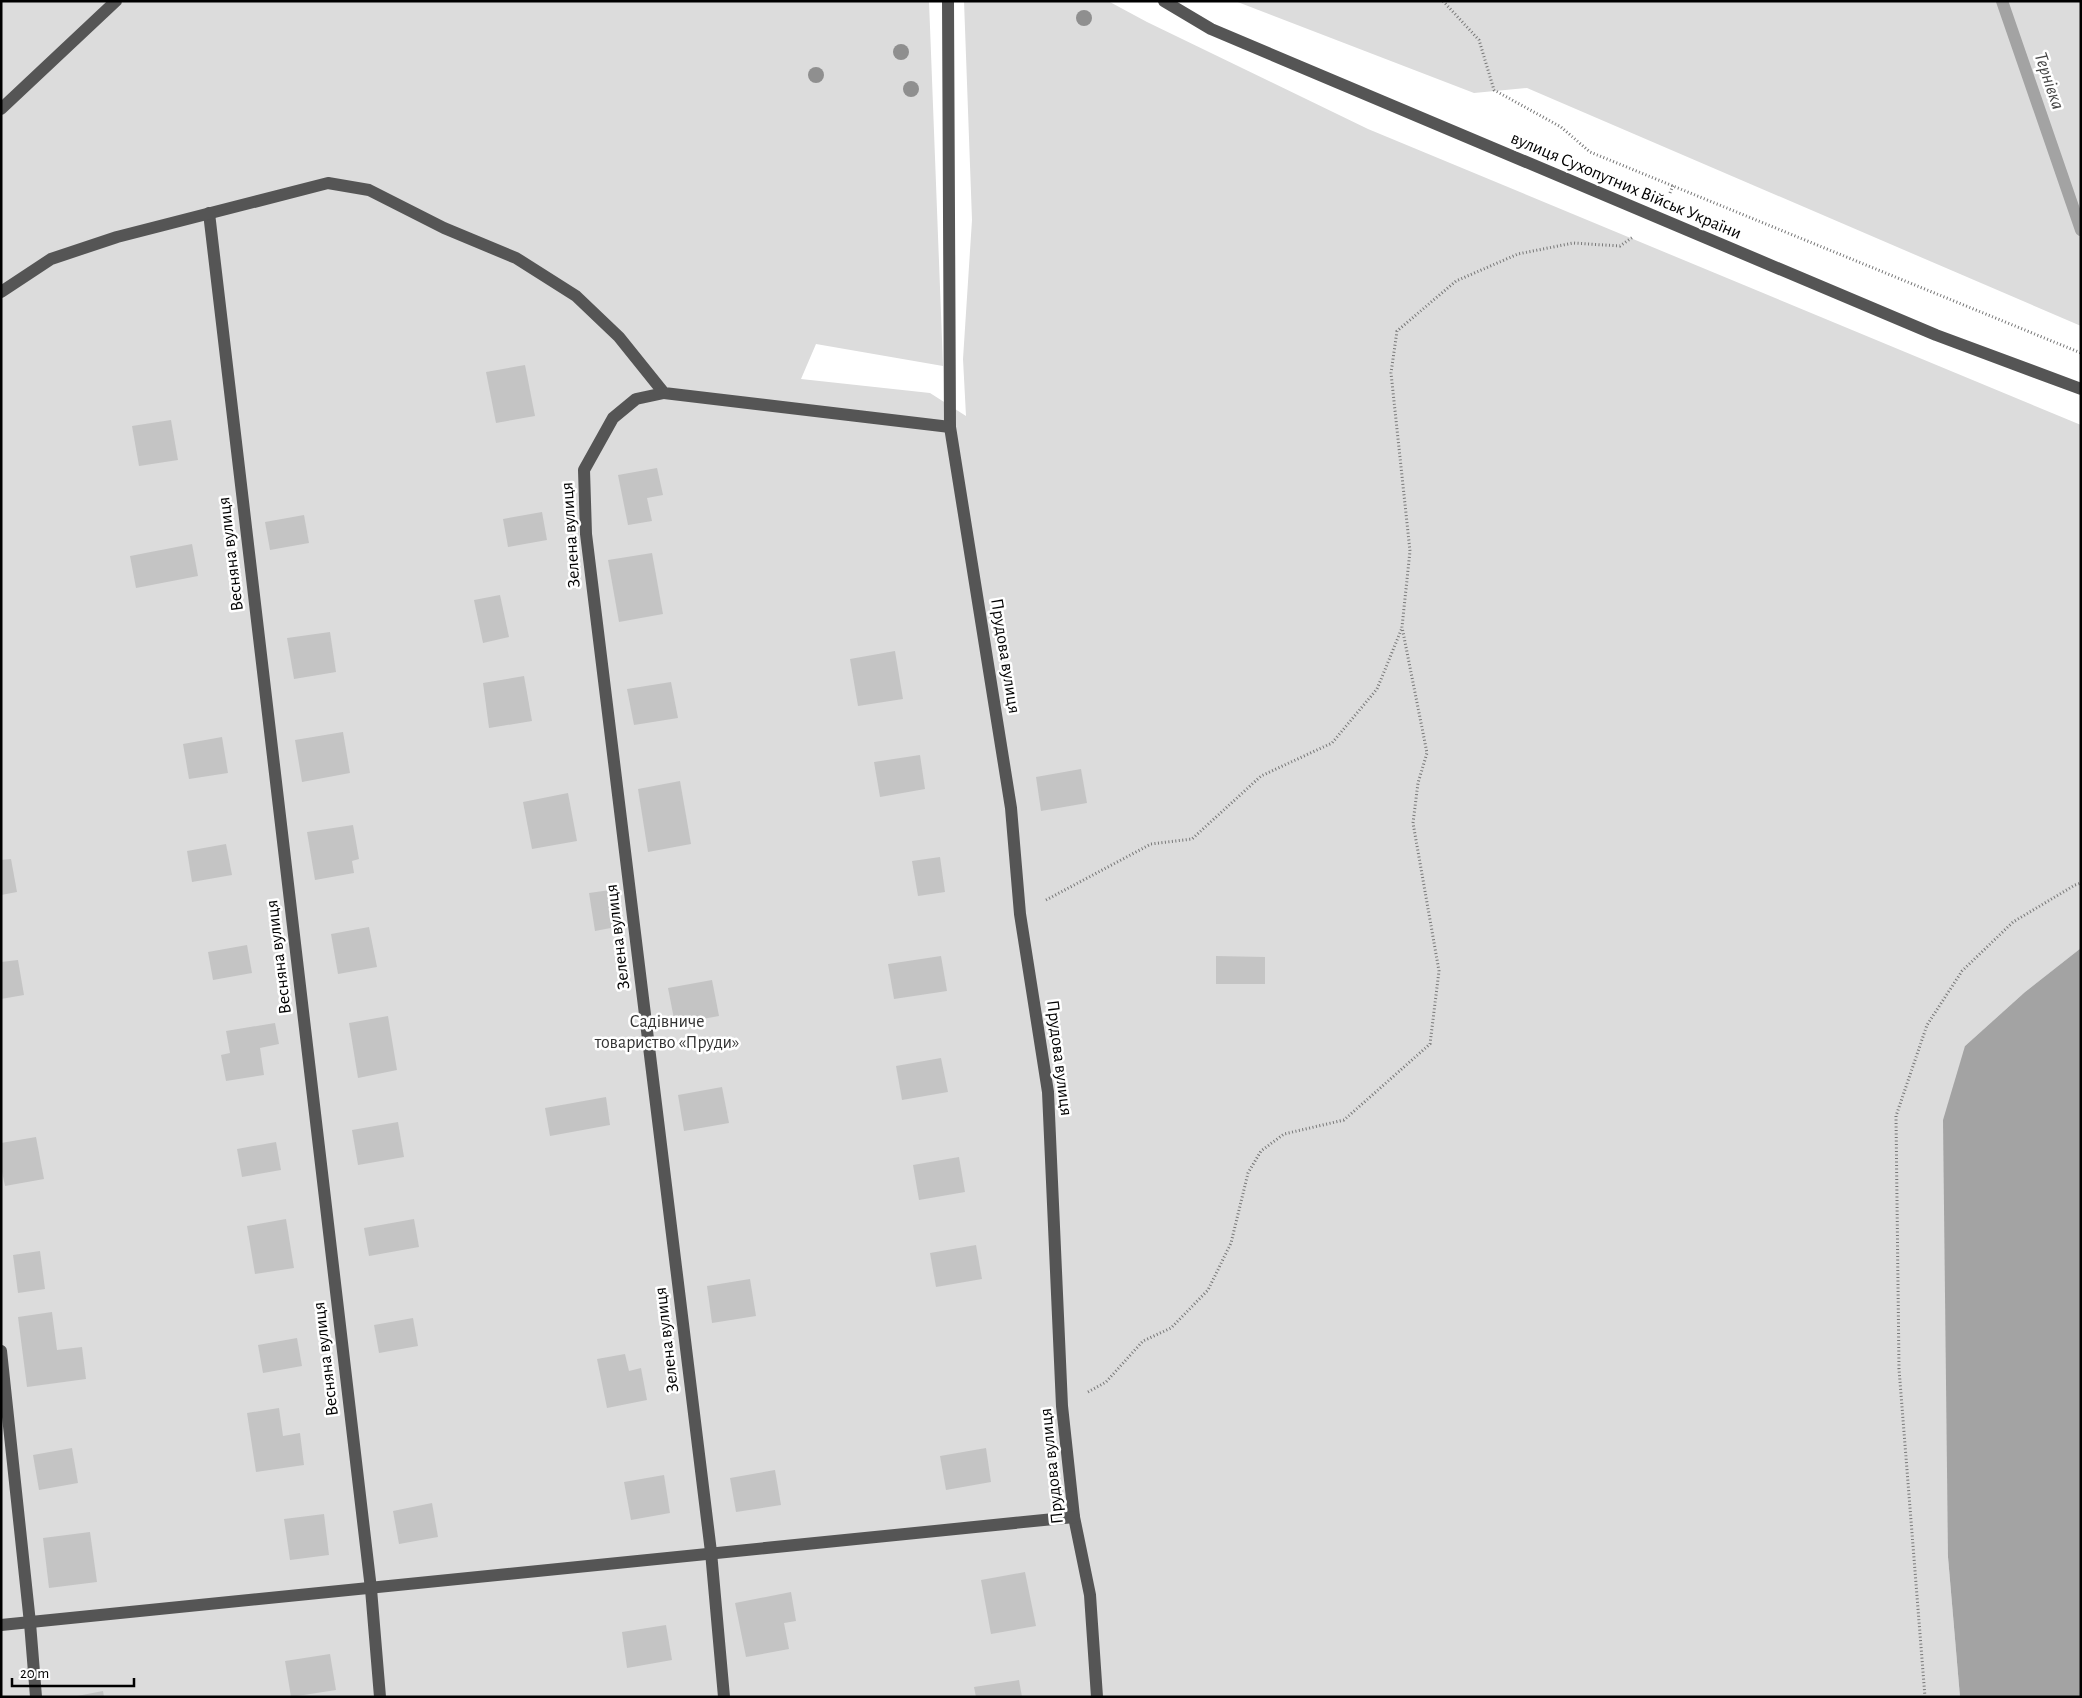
<svg xmlns="http://www.w3.org/2000/svg" width="2082" height="1698" font-family="'Alegreya Sans',sans-serif">
  <rect width="100%" height="100%" fill="#fff"/>
  <g fill="#dcdcdc">
    <path d="M1,1H929L943,366L816,344L801,379L930,393L966,416L963,359L972,220L964,1H1108L1147,22L1368,129L2081,425V948L2025,992L1965,1046L1948,1557L1960,1697H1Z"/>
    <path d="M1235,1H2081V326L1527,88L1474,93Z"/>
  </g>
  <path fill="#a3a3a3" d="M2081,948V1697H1960L1948,1557L1943,1120L1965,1046L2025,992Z"/>
  <g fill="none" stroke-linecap="round" stroke-linejoin="round">
    <path stroke="#a3a3a3" stroke-width="12" d="M2002,1L2081,230"/>
  </g>
  <g fill="#c4c4c4">
    <path d="M525,365L535,416L496,423L486,372Z"/>
    <path d="M171,420L178,460L139,466L132,426Z"/>
    <path d="M657,468L663,495L647,498L652,521L628,525L618,475Z"/>
    <path d="M542,512L547,540L508,547L503,519Z"/>
    <path d="M304,515L309,543L270,550L265,522Z"/>
    <path d="M192,544L198,576L136,588L130,556Z"/>
    <path d="M652,553L663,614L619,622L608,560Z"/>
    <path d="M500,595L509,637L483,643L474,600Z"/>
    <path d="M330,632L336,672L294,679L287,638Z"/>
    <path d="M895,651L903,699L858,706L850,659Z"/>
    <path d="M524,676L532,721L489,728L483,683Z"/>
    <path d="M671,682L678,718L634,725L627,689Z"/>
    <path d="M343,732L350,773L302,782L295,740Z"/>
    <path d="M222,737L228,773L189,779L183,744Z"/>
    <path d="M920,755L925,789L880,797L874,762Z"/>
    <path d="M1081,769L1087,803L1041,811L1036,777Z"/>
    <path d="M680,781L691,844L648,852L638,789Z"/>
    <path d="M568,793L577,841L532,849L523,802Z"/>
    <path d="M353,825L359,859L352,861L354,873L315,880L307,832Z"/>
    <path d="M226,844L232,875L192,882L187,851Z"/>
    <path d="M940,857L945,892L918,896L912,861Z"/>
    <path d="M11,859L17,892L1,895V860Z"/>
    <path d="M610,890L616,927L595,931L589,893Z"/>
    <path d="M369,927L377,967L338,974L331,934Z"/>
    <path d="M247,945L252,973L213,980L208,952Z"/>
    <path d="M941,956L947,991L894,999L888,964Z"/>
    <path d="M1216,956L1265,957V984H1216Z"/>
    <path d="M18,960L24,995L1,999V962Z"/>
    <path d="M712,980L719,1016L675,1024L668,988Z"/>
    <path d="M388,1016L397,1070L358,1078L349,1023Z"/>
    <path d="M275,1023L279,1044L260,1048L264,1075L226,1081L221,1055L230,1053L226,1031Z"/>
    <path d="M941,1058L948,1092L902,1100L896,1066Z"/>
    <path d="M722,1087L729,1123L684,1131L678,1095Z"/>
    <path d="M606,1097L610,1125L550,1136L545,1108Z"/>
    <path d="M398,1122L404,1157L358,1165L352,1130Z"/>
    <path d="M36,1137L44,1179L5,1186L1,1167V1143Z"/>
    <path d="M276,1142L281,1170L242,1177L237,1149Z"/>
    <path d="M959,1157L965,1192L919,1200L913,1165Z"/>
    <path d="M286,1219L294,1268L255,1274L247,1226Z"/>
    <path d="M414,1219L419,1247L369,1256L364,1228Z"/>
    <path d="M976,1245L982,1279L936,1287L930,1253Z"/>
    <path d="M40,1251L45,1289L18,1293L13,1255Z"/>
    <path d="M750,1279L756,1316L712,1323L707,1286Z"/>
    <path d="M52,1312L57,1350L82,1347L86,1379L27,1387L18,1317Z"/>
    <path d="M413,1318L418,1346L379,1353L374,1325Z"/>
    <path d="M297,1338L302,1366L263,1373L258,1345Z"/>
    <path d="M625,1354L629,1371L641,1368L647,1400L607,1408L597,1359Z"/>
    <path d="M279,1408L283,1436L300,1433L304,1465L256,1472L247,1413Z"/>
    <path d="M72,1448L78,1483L39,1490L33,1455Z"/>
    <path d="M986,1448L991,1482L946,1490L940,1456Z"/>
    <path d="M775,1470L781,1505L736,1512L730,1478Z"/>
    <path d="M664,1475L670,1513L631,1520L624,1482Z"/>
    <path d="M432,1503L438,1537L399,1544L393,1511Z"/>
    <path d="M324,1514L329,1555L290,1560L284,1519Z"/>
    <path d="M90,1532L97,1582L49,1588L43,1538Z"/>
    <path d="M1025,1572L1036,1626L991,1634L981,1580Z"/>
    <path d="M791,1592L796,1621L784,1623L789,1649L746,1657L735,1603Z"/>
    <path d="M666,1625L672,1660L627,1668L622,1632Z"/>
    <path d="M330,1654L336,1690L291,1697L285,1661Z"/>
    <path d="M1019,1680L1022,1697H976L974,1687Z"/>
    <path d="M103,1691L104,1697H77V1696Z"/>
  </g>
  <g fill="none" stroke-linecap="round" stroke-linejoin="round">
    <g stroke="#777" stroke-width="3" stroke-dasharray="1 2.5" stroke-linecap="butt">
      <path d="M1443,1L1479,40L1494,90L1561,127L1590,152L2081,353"/>
      <path d="M1670,193L1673,185"/>
      <path d="M1046,900L1151,844L1192,839L1261,776L1332,743L1377,689L1402,628"/>
      <path d="M1088,1392L1106,1382L1143,1341L1171,1328L1208,1290L1231,1243L1248,1173L1261,1151L1284,1134L1344,1120L1430,1044L1439,971L1413,823L1418,783L1427,753L1402,627L1410,551L1391,373L1397,331L1456,281L1518,254L1573,243L1620,246L1633,237"/>
      <path d="M1925,1697L1899,1369L1896,1116L1927,1025L1962,971L2013,922L2075,885L2081,883"/>
    </g>
    <g stroke="#555" stroke-width="12">
      <path d="M948,1L950,427L1011,808L1020,914L1048,1092L1062,1406L1074,1517L1090,1595L1097,1697"/>
      <path d="M1164,1L1211,29L1936,335L2081,389"/>
      <path d="M1,109L116,1"/>
      <path d="M209,213L371,1589L380,1697"/>
      <path d="M1,292L51,259L117,237L328,183L369,190L444,228L516,258L576,296L619,337L664,393L950,427"/>
      <path d="M664,393L636,399L613,418L584,470L586,534L711,1552L724,1697"/>
      <path d="M1,1351L30,1623L36,1697"/>
      <path d="M1,1625L1074,1517"/>
    </g>
  </g>
  <g fill="#8f8f8f">
    <circle cx="1084" cy="18" r="8"/>
    <circle cx="901" cy="52" r="8"/>
    <circle cx="816" cy="75" r="8"/>
    <circle cx="911" cy="89" r="8"/>
  </g>
  <g text-anchor="middle" dominant-baseline="central" stroke-width="5" stroke-linejoin="round" paint-order="stroke">
    <g font-size="18" fill="#000" stroke="#fff">
      <text transform="translate(1626 186) rotate(23)">вулиця Сухопутних Військ України</text>
      <text transform="translate(571 535) rotate(-94)">Зелена вулиця</text>
      <text transform="translate(231 554) rotate(-97)">Весняна вулиця</text>
      <text transform="translate(1005 656) rotate(81)">Прудова вулиця</text>
      <text transform="translate(618 937) rotate(-97)">Зелена вулиця</text>
      <text transform="translate(279 957) rotate(-97)">Весняна вулиця</text>
      <text transform="translate(1059 1058) rotate(83)">Прудова вулиця</text>
      <text transform="translate(667 1340) rotate(-97)">Зелена вулиця</text>
      <text transform="translate(326 1359) rotate(-97)">Весняна вулиця</text>
      <text transform="translate(1052 1466) rotate(-96)">Прудова вулиця</text>
    </g>
    <g font-size="18" fill="#333" stroke="#fff">
      <text x="667" y="1022">Садівниче<tspan x="667" dy="21">товариство «Пруди»</tspan></text>
    </g>
    <g font-size="19" font-style="italic" fill="#444" stroke="#fff">
      <text transform="translate(2049 81) rotate(71)">Тернівка</text>
    </g>
  </g>
  <rect width="2082" height="1698" fill="none" stroke="#000000" stroke-width="5"/>
  <path d="M12 1678v8h122v-8" fill="none" stroke="#000000" stroke-width="2.5"/>
  <text x="20" y="1678" font-size="15" fill="#000000" stroke="#ffffff" stroke-width="4" paint-order="stroke">20 m</text>
</svg>
